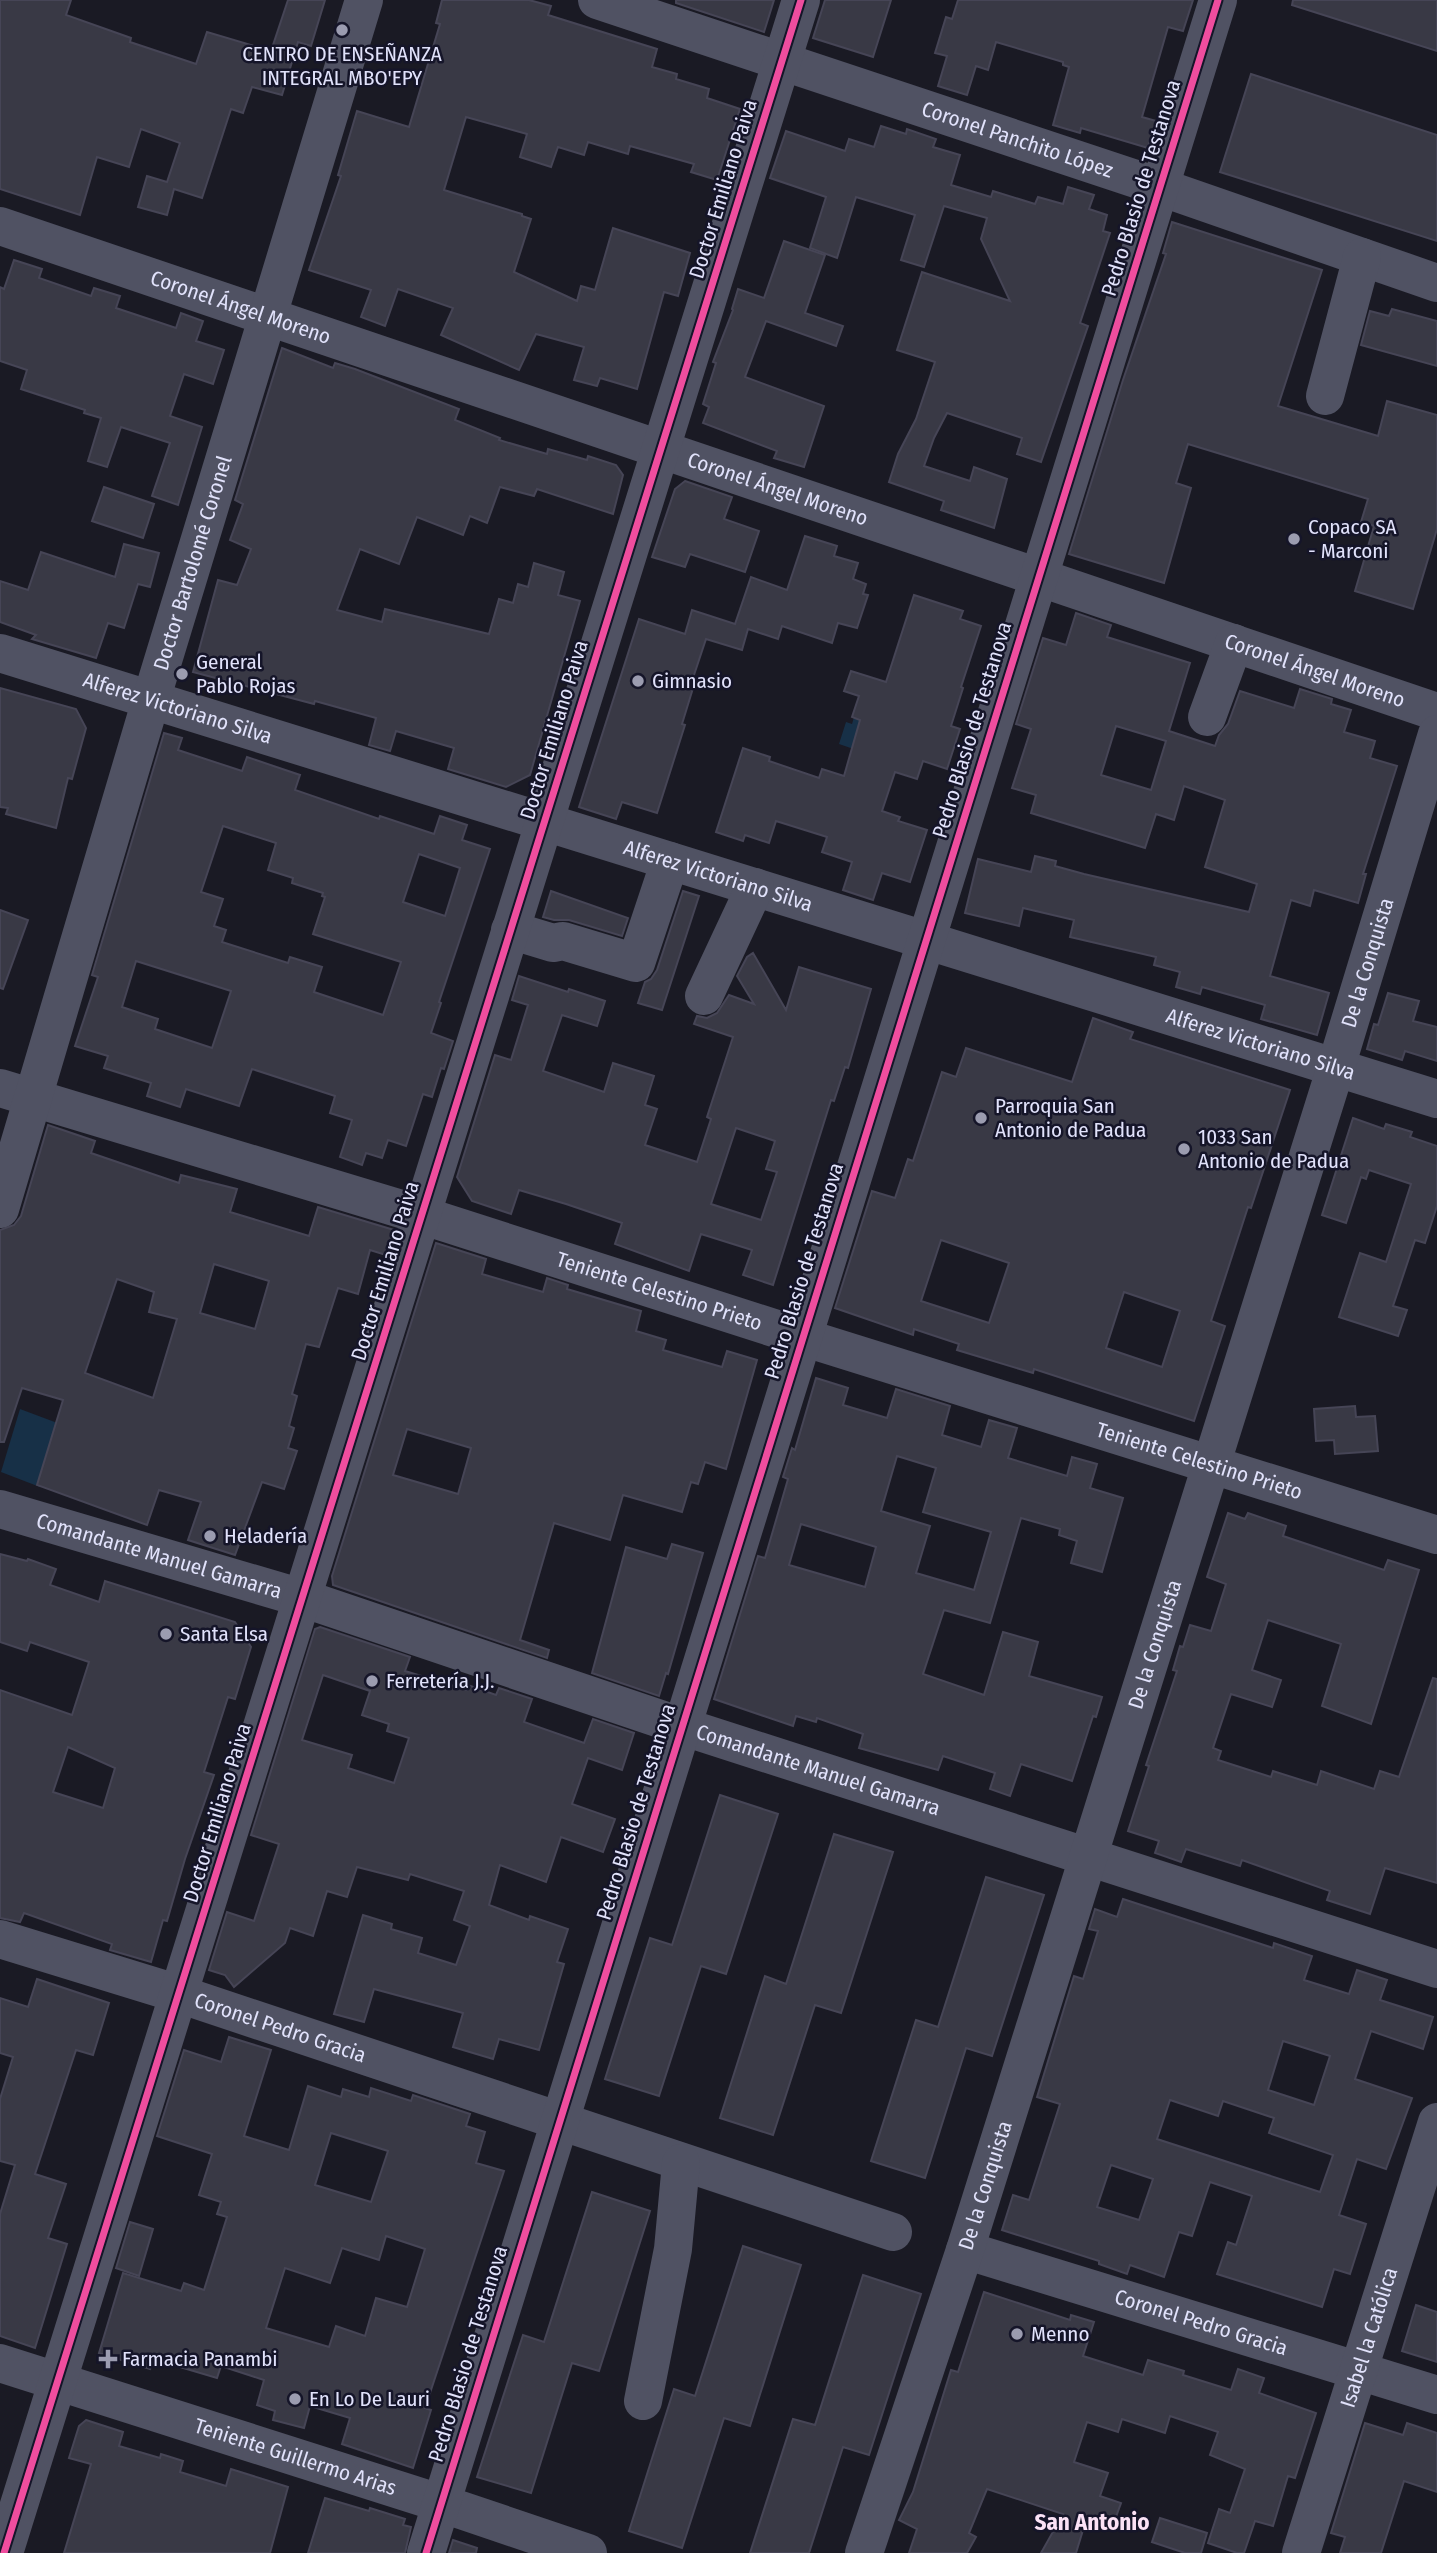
<svg xmlns="http://www.w3.org/2000/svg" width="1437" height="2553" font-family="'Fira Sans Condensed',sans-serif">
  <rect width="100%" height="100%" fill="#1a1a24"/>
  <g fill="#173047">
    <path d="M855,714L870,719L871,755L839,744L846,722L852,724Z"/>
    <path d="M20,1409L60,1424L40,1487L1,1472Z"/>
  </g>
  <g fill="#393945" stroke="#464556" stroke-width="2" fill-rule="evenodd">
    <path d="M0,0H71L66,15L131,38L130,42L196,64L207,32L271,51L288,0H325L311,46L298,42L282,95L252,87L243,113L231,109L202,198L174,189L167,215L138,207L147,176L167,182L180,143L141,129L129,167L97,157L80,215L0,189Z"/>
    <path d="M442,0H529L551,6L548,15L657,49L652,67L677,74L676,79L709,89L707,98L740,109L717,180L691,172L694,164L630,146L628,154L588,142L584,155L558,147L551,167L520,157L527,134L466,117L444,190L522,214V216L531,219L514,272L577,301L581,286L595,290L613,228L690,253L678,296L664,292L637,389L600,378L597,386L574,380L584,347L536,334L519,370L441,335L453,308L398,289L385,326L361,317L371,290L309,270L341,176L338,175L357,111L409,127L440,24L436,23Z"/>
    <path d="M676,0H774L764,32L676,3Z"/>
    <path d="M825,0H891L873,57L813,38Z"/>
    <path d="M958,0H1193L1183,31L1168,27L1142,117L1156,121L1148,148L1081,128L1080,133L1053,125L1069,67L1063,65V62L996,42L988,70L976,66L967,95L938,86L947,56L935,53L946,17L952,19Z"/>
    <path d="M1293,0H1437V51L1292,5Z"/>
    <path d="M1251,74L1437,135V241L1220,172Z"/>
    <path d="M881,126L906,134L907,129L936,139L933,147L960,155L951,185L991,197L993,191L1035,204L1038,197L1063,204L1068,187L1094,195L1089,209L1107,215L1103,231L1110,233L1080,323L1088,326L1041,462L1017,454L1022,438L947,413L934,438L924,466L970,481L974,467L1007,479L994,528L941,510L944,501L889,482L898,454L916,419L935,362L897,350L922,272L1010,301L981,239L987,218L944,206L924,267L901,260L915,215L856,197L837,258L810,248L826,197L770,178L786,131L845,151L849,139L874,147Z"/>
    <path d="M1172,222L1322,270L1278,406L1378,436L1387,401L1437,415V529L1413,609L1355,591L1374,526L1361,522L1368,499L1188,444L1176,483L1191,488L1164,583L1069,554L1123,380L1166,254L1163,253Z"/>
    <path d="M784,241L825,255L805,313L843,326L836,346L766,321L745,377L824,406L804,467L774,458L777,451L703,423L709,407L703,404L716,363L713,362L733,310L732,309L738,289L764,298Z"/>
    <path d="M14,260L42,269L39,278L91,296L94,288L120,296L116,308L176,328L181,313L203,321L196,341L224,350L213,384L184,374L170,416L202,427L178,505L152,496L170,443L121,427L107,467L88,461L101,418L84,413L85,410L21,389L27,370L0,361V287L4,289Z"/>
    <path d="M1392,309L1437,321V366L1361,345L1370,311L1389,316Z"/>
    <path d="M282,348L333,368L335,363L355,369L459,409L455,420L500,438L499,440L547,454L548,449L587,460L588,456L616,465L623,475L613,514L537,489L534,496L500,487L487,523L470,516L463,535L417,517L399,564L360,549L337,610L382,622L385,609L489,634L499,599L513,603L518,584L528,587L534,563L564,572L558,595L580,601L530,775L506,787L448,769L454,748L396,731L390,751L369,745L376,718L315,701L314,704L193,672L218,580L237,585L251,549L230,540L243,504L235,500Z"/>
    <path d="M685,481L732,497L724,519L759,531L745,572L690,554L685,567L652,557L675,489Z"/>
    <path d="M104,487L154,504L143,538L92,521Z"/>
    <path d="M805,536L837,546L834,556L858,563L853,579L866,584L863,594L868,595L857,628L838,623L832,643L782,626L778,639L748,629L742,650L706,639L691,684L694,685L682,724L685,725L657,813L622,802L616,819L579,807L639,619L685,634L692,610L735,624L751,577L787,590Z"/>
    <path d="M124,544L159,553L150,587L138,584L124,628L108,623L96,658L32,639L36,635L0,622V581L28,590L41,552L115,577Z"/>
    <path d="M914,595L963,611L960,619L981,626L961,687L963,688L951,726L960,729L947,769L923,761L917,779L895,772L882,811L900,817L898,821L927,830L910,882L882,873L873,900L843,890L852,862L822,852L827,837L776,821L769,843L745,835L743,841L716,832L743,748L770,757L769,761L819,778L822,769L844,776L860,720L852,717L859,696L844,691L851,671L886,682Z"/>
    <path d="M1076,613L1111,625L1107,637L1190,663L1169,731L1215,746L1219,735L1228,724L1240,691L1294,708L1300,689L1332,699L1331,704L1351,710L1344,732L1375,741L1370,758L1397,766L1363,874H1366L1358,903L1314,890L1310,906L1291,900L1270,976L1329,993L1317,1035L1261,1019L1265,1005L1202,987L1200,994L1176,987L1180,972L1154,965L1156,957L1070,937L1074,920L1023,908L1019,926L965,913L978,859L1031,872L1035,856L1056,861L1055,866L1084,874L1249,912L1257,884L1205,867L1225,800L1184,786L1174,820L1156,814L1145,848L1031,813L1036,795L1012,788L1031,729L1016,724L1043,638L1066,645ZM1116,726L1166,741L1151,790L1101,775Z"/>
    <path d="M0,688L76,709L86,728L72,779L68,778L56,828L6,814L8,808L0,807Z"/>
    <path d="M164,733L182,738L178,750L242,771L247,757L300,775L295,790L379,819L380,816L434,834L440,816L467,825L462,840L490,849L439,1002L441,1003L431,1033L453,1041L444,1069L441,1068L432,1097L423,1094L406,1146L388,1140L382,1158L366,1153L362,1165L340,1157L352,1120L330,1113L335,1096L252,1069L239,1106L186,1089L180,1107L147,1096L151,1083L104,1068L108,1056L75,1046L98,977L92,975ZM223,826L276,843L268,870L293,878L292,883L323,893L322,896L325,897L313,934L401,962L383,1015L314,992L322,967L290,957L288,963L222,942L226,930L214,926L223,899L201,892ZM419,854L460,868L445,916L403,902ZM136,961L231,991L212,1048L155,1029L158,1019L122,1007Z"/>
    <path d="M551,891L628,918L622,936L569,920H554L543,917Z"/>
    <path d="M683,891L699,896L662,1010L638,1003L645,982L651,979L657,970Z"/>
    <path d="M0,910L28,920L3,989L0,988Z"/>
    <path d="M753,953L786,1010L799,967L871,989L848,1068L845,1067L834,1101L831,1100L773,1285L743,1275L752,1250L701,1234L689,1271L615,1244L622,1223L566,1204L519,1190L511,1214L472,1201L457,1177L495,1055L511,1060L528,1005L512,1000L519,976L568,992L569,989L605,1001L597,1026L562,1015L543,1071L604,1092L613,1063L654,1076L645,1105L657,1109L645,1145L697,1162L711,1119L707,1117L733,1037L694,1024L697,1016L707,1018L717,1013L729,995L754,1004L737,976L747,957ZM736,1128L775,1141L766,1169L777,1172L761,1220L711,1204Z"/>
    <path d="M1388,993L1419,1001L1413,1021L1437,1027V1061L1405,1051L1402,1060L1367,1049L1374,1024L1378,1025Z"/>
    <path d="M1093,1018L1133,1032L1130,1039L1290,1090L1251,1208L1248,1207L1211,1321L1225,1326L1194,1421L1034,1369L1033,1373L957,1350L959,1344L914,1329L913,1335L835,1308L872,1191L895,1198L908,1159L913,1161L942,1072L956,1077L966,1048L1072,1082ZM941,1240L1009,1263L989,1323L921,1301ZM1124,1292L1180,1311L1162,1367L1106,1348Z"/>
    <path d="M1353,1118L1384,1129L1386,1124L1412,1132L1410,1137L1437,1146V1206L1425,1243L1415,1240L1393,1306L1407,1310L1398,1336L1339,1317L1360,1253L1386,1262L1411,1184L1369,1170L1366,1179L1361,1177L1346,1223L1322,1215Z"/>
    <path d="M48,1125L95,1141L91,1153L179,1183L181,1175L237,1189L230,1212L309,1236L318,1207L394,1230L386,1255L370,1250L358,1294L338,1288L319,1347L306,1344L292,1394L297,1396L289,1426L294,1428L288,1448L297,1451L284,1489L262,1482L235,1555L188,1540L201,1502L159,1490L147,1525L37,1485L63,1400L22,1388L4,1442H0V1230L14,1225L21,1216ZM214,1264L269,1281L255,1329L200,1313ZM117,1279L154,1292L149,1312L177,1319L153,1398L85,1373Z"/>
    <path d="M436,1243L486,1259L482,1274L543,1292L547,1278L568,1285L567,1289L641,1311L636,1331L666,1340L663,1350L722,1367L727,1351L757,1360L726,1469L705,1462L698,1484L691,1482L682,1512L623,1495L610,1540L554,1523L520,1640L549,1650L547,1658L333,1585L332,1576ZM407,1429L471,1448L458,1494L393,1475Z"/>
    <path d="M816,1378L848,1388L843,1405L887,1418L896,1389L950,1406L942,1435L981,1447L989,1420L1017,1428L1008,1458L1067,1476L1072,1457L1097,1464L1090,1488L1123,1498L1102,1572L1071,1563L1077,1541L1059,1535L1060,1529L1021,1518L990,1623L944,1610L923,1674L984,1695L1003,1632L1038,1642L1029,1676L1102,1697L1096,1717L1093,1716L1072,1781L1021,1764L1010,1796L990,1789L995,1773L943,1756L938,1770L859,1748L863,1734L817,1718L816,1722L796,1716L793,1726L714,1699L758,1556L765,1558L788,1479L783,1477L792,1448L795,1450ZM897,1456L936,1468L923,1512L991,1532L974,1590L916,1573L930,1526L881,1511ZM801,1524L876,1547L865,1587L789,1565Z"/>
    <path d="M1355,1406L1356,1417L1375,1416L1378,1451L1335,1454L1334,1440L1316,1441L1314,1409Z"/>
    <path d="M1228,1513L1245,1519L1248,1513L1286,1526L1283,1536L1384,1570L1388,1560L1419,1570L1371,1724L1322,1706L1341,1644L1268,1620L1252,1670L1281,1680L1272,1707L1231,1694L1213,1748L1221,1751L1218,1760L1271,1777L1273,1771L1317,1785L1321,1771L1374,1789L1380,1771L1399,1777L1433,1678L1437,1679V1883L1385,1868L1370,1914L1327,1900L1330,1891L1242,1860L1240,1866L1186,1849L1181,1862L1155,1853L1159,1841L1128,1831L1149,1766L1146,1765L1177,1671L1173,1670L1180,1646L1183,1647L1190,1625L1211,1631L1226,1584L1207,1577Z"/>
    <path d="M672,1544L703,1553L668,1674L666,1673L659,1696L592,1673L626,1547L667,1559Z"/>
    <path d="M0,1554L27,1561L28,1559L56,1569L50,1585L99,1602L105,1581L235,1622L251,1647L235,1699L228,1697L204,1772L214,1775L185,1859L167,1921L163,1920L151,1962L110,1950L112,1944L24,1913L20,1922L0,1918V1690L72,1715L89,1662L30,1642L27,1651L0,1642ZM68,1747L115,1768L103,1808L53,1792Z"/>
    <path d="M320,1627L410,1657L405,1671L467,1690L468,1685L496,1695L499,1688L532,1699L524,1722L584,1743L593,1719L634,1733L622,1770L588,1758L572,1804L615,1819L603,1852L561,1837L546,1882L500,1865L489,1905L529,1920L530,1916L568,1929L557,1962L564,1964L539,2050L499,2039L493,2059L453,2047L463,2013L374,1989L364,2022L334,2014L363,1915L392,1924L391,1929L422,1938L418,1953L456,1965L470,1926L454,1920L464,1891L410,1874L408,1880L357,1867L347,1897L327,1891L313,1936L290,1928L285,1943L234,1987L225,1975L209,1970L227,1912L254,1921L279,1844L251,1835L315,1629ZM323,1675L370,1691L362,1715L389,1724L387,1731L409,1738L394,1783L348,1768L352,1755L302,1740Z"/>
    <path d="M720,1795L778,1814L726,1974L701,1966L659,2096L605,2079L650,1938L672,1945Z"/>
    <path d="M834,1834L893,1852L841,2013L815,2005L773,2135L720,2118L765,1976L786,1984Z"/>
    <path d="M986,1877L1044,1895L992,2056L966,2048L925,2178L871,2161L916,2020L938,2027Z"/>
    <path d="M1123,1899L1273,1948L1274,1943L1312,1956L1304,1980L1349,1994L1357,1970L1387,1980L1380,2000L1433,2017L1423,2049L1371,2031L1355,2079L1412,2098L1386,2169L1357,2159L1339,2215L1366,2224L1350,2274L1334,2269L1322,2307L1217,2274L1228,2242L1236,2245L1252,2196L1210,2182L1192,2236L1179,2232L1164,2277L1130,2265L1127,2274L1099,2264V2261L1002,2230L1013,2195L1029,2200L1060,2104L1037,2097L1074,1976L1083,1979L1098,1931L1089,1929L1095,1909L1117,1917ZM1283,2041L1330,2056L1314,2105L1268,2090ZM1170,2100L1218,2116L1223,2101L1274,2118L1269,2133L1333,2155L1320,2192L1157,2139ZM1111,2165L1153,2179L1139,2220L1097,2207Z"/>
    <path d="M37,1979L109,2003L93,2055L76,2050L35,2174L66,2184L48,2238L67,2244L35,2348L0,2336V2214L15,2165L0,2161V2099L13,2057L0,2053V1998L28,2007Z"/>
    <path d="M229,2037L271,2050L244,2136L289,2150L308,2086L341,2097L343,2089L369,2097L371,2088L411,2101L413,2095L470,2114L466,2126L485,2132L476,2163L504,2171L425,2408L431,2410L413,2468L342,2444L350,2418L310,2406L304,2428L273,2420L275,2411L257,2405L264,2380L221,2366L217,2378L153,2359L150,2369L99,2353L123,2273L181,2291L184,2283L204,2290L227,2217L217,2214L221,2202L199,2195L212,2154L157,2136L184,2050L221,2062ZM331,2133L388,2151L371,2202L315,2185ZM386,2236L425,2249L407,2307L376,2298L365,2336L336,2326L329,2347L266,2328L285,2268L330,2283L342,2248L379,2260Z"/>
    <path d="M592,2192L650,2211L599,2371L572,2363L531,2493L477,2477L523,2335L544,2342Z"/>
    <path d="M130,2222L153,2229L139,2276L116,2268Z"/>
    <path d="M743,2246L801,2265L750,2426L724,2418L682,2548L629,2531L674,2389L695,2396Z"/>
    <path d="M863,2275L921,2294L869,2455L843,2447L809,2553H750L793,2419L815,2425Z"/>
    <path d="M984,2292L1070,2320L1071,2315L1094,2322L1083,2356L1143,2375L1148,2360L1184,2371L1183,2375L1231,2390L1238,2369L1264,2378L1259,2393L1316,2413L1295,2478L1288,2476L1273,2526L1255,2521L1244,2553H1237L1208,2543L1219,2509L1230,2513L1245,2469L1210,2455L1218,2432L1170,2416L1165,2433L1122,2419L1118,2432L1087,2422L1074,2462L1108,2473L1100,2496L1121,2503L1113,2525L1087,2517L1076,2553H1041L1063,2514L987,2489L969,2533L976,2537L967,2553H909L917,2529L899,2520L913,2492L951,2370L958,2372Z"/>
    <path d="M1416,2305L1437,2312V2362L1402,2351Z"/>
    <path d="M86,2420L123,2432L119,2446L160,2458L161,2454L183,2461L180,2472L226,2486L231,2469L288,2487L270,2553H64L91,2464L69,2458L79,2426Z"/>
    <path d="M1365,2423L1403,2435L1407,2423L1437,2433V2492L1404,2481L1381,2553H1340L1345,2537L1331,2533Z"/>
    <path d="M325,2498L369,2511L370,2508L405,2519L403,2525L411,2527L405,2553H308Z"/>
    <path d="M1160,2518L1207,2533L1201,2553H1185L1152,2542Z"/>
    <path d="M453,2540L477,2548L476,2553H449Z"/>
  </g>
  <g fill="none" stroke-linecap="round" stroke-linejoin="round">
    <g stroke="#505263" stroke-width="38">
      <path id="s1" d="M597,0L1160,187L1437,283"/>
      <path id="s2" d="M0,226L1437,712"/>
      <path d="M1325,396L1362,257"/>
      <path id="s3" d="M0,653L1437,1099"/>
      <path d="M1207,717L1234,643"/>
      <path d="M510,930L553,943L563,941L636,963L670,861"/>
      <path d="M704,996L755,887"/>
      <path id="s4" d="M0,1088L421,1215L802,1337L1437,1535"/>
      <path id="s5" d="M0,1209L151,700L364,0"/>
      <path id="s6" d="M0,1509L302,1598L681,1726L1437,1969"/>
      <path id="s7" d="M0,1939L179,1994L893,2232"/>
      <path id="s8" d="M965,2250L1437,2395"/>
      <path id="s9" d="M0,2363L440,2503L588,2553"/>
      <path d="M643,2401L673,2249L681,2163"/>
      <path d="M4,2553L801,0"/>
      <path d="M426,2553L1218,0"/>
      <path id="s10" d="M864,2553L965,2250L1336,1067L1437,734"/>
      <path id="s11" d="M1301,2553L1437,2122"/>
    </g>
    <g stroke="#151529" stroke-width="11">
      <g id="cycleway">
        <path d="M4,2553L801,0"/>
        <path d="M426,2553L1218,0"/>
      </g>
    </g>
    <use href="#cycleway" stroke="#ef4d9e" stroke-width="7"/>
  </g>
  <g fill="#9b9cb0" stroke="#151529" stroke-width="2.5">
    <circle cx="342" cy="30" r="7"/>
    <circle cx="1294" cy="539" r="7"/>
    <circle cx="182" cy="674" r="7"/>
    <circle cx="638" cy="681" r="7"/>
    <circle cx="981" cy="1118" r="7"/>
    <circle cx="1184" cy="1149" r="7"/>
    <circle cx="210" cy="1536" r="7"/>
    <circle cx="166" cy="1634" r="7"/>
    <circle cx="372" cy="1681" r="7"/>
    <circle cx="1017" cy="2334" r="7"/>
    <path d="M104.5 2348.5h7v7h7v7h-7v7h-7v-7h-7v-7h7z"/>
    <circle cx="295" cy="2399" r="7"/>
  </g>
  <g text-anchor="middle" dominant-baseline="central" stroke-width="5" stroke-linejoin="round" paint-order="stroke">
    <g font-size="21" fill="#e1e2fb" stroke="#151529" text-anchor="start">
      <text x="342" y="54" text-anchor="middle">CENTRO DE ENSEÑANZA<tspan x="342" dy="24">INTEGRAL MBO'EPY</tspan></text>
      <text x="1308" y="527">Copaco SA<tspan x="1308" dy="24">- Marconi</tspan></text>
      <text x="196" y="662">General<tspan x="196" dy="24">Pablo Rojas</tspan></text>
      <text x="652" y="681">Gimnasio</text>
      <text x="995" y="1106">Parroquia San<tspan x="995" dy="24">Antonio de Padua</tspan></text>
      <text x="1198" y="1137">1033 San<tspan x="1198" dy="24">Antonio de Padua</tspan></text>
      <text x="224" y="1536">Heladería</text>
      <text x="180" y="1634">Santa Elsa</text>
      <text x="386" y="1681">Ferretería J.J.</text>
      <text x="1031" y="2334">Menno</text>
      <text x="122" y="2359">Farmacia Panambi</text>
      <text x="309" y="2399">En Lo De Lauri</text>
    </g>
    <g font-size="21" fill="#e1e2fb" stroke="#151529">
      <text stroke="none"><textPath href="#s1" startOffset="443">Coronel Panchito López</textPath></text>
      <text transform="translate(1141 188) rotate(-73)">Pedro Blasio de Testanova</text>
      <text transform="translate(723 189) rotate(-73)">Doctor Emiliano Paiva</text>
      <text stroke="none"><textPath href="#s2" startOffset="254">Coronel Ángel Moreno</textPath></text>
      <text stroke="none"><textPath href="#s2" startOffset="821">Coronel Ángel Moreno</textPath></text>
      <text stroke="none"><textPath href="#s5" startOffset="674">Doctor Bartolomé Coronel</textPath></text>
      <text stroke="none"><textPath href="#s2" startOffset="1388">Coronel Ángel Moreno</textPath></text>
      <text stroke="none"><textPath href="#s3" startOffset="186">Alferez Victoriano Silva</textPath></text>
      <text transform="translate(554 730) rotate(-73)">Doctor Emiliano Paiva</text>
      <text transform="translate(972 730) rotate(-73)">Pedro Blasio de Testanova</text>
      <text stroke="none"><textPath href="#s3" startOffset="752">Alferez Victoriano Silva</textPath></text>
      <text stroke="none"><textPath href="#s10" startOffset="1668">De la Conquista</textPath></text>
      <text stroke="none"><textPath href="#s3" startOffset="1320">Alferez Victoriano Silva</textPath></text>
      <text transform="translate(385 1271) rotate(-73)">Doctor Emiliano Paiva</text>
      <text transform="translate(804 1271) rotate(-73)">Pedro Blasio de Testanova</text>
      <text stroke="none"><textPath href="#s4" startOffset="690">Teniente Celestino Prieto</textPath></text>
      <text stroke="none"><textPath href="#s4" startOffset="1256">Teniente Celestino Prieto</textPath></text>
      <text stroke="none"><textPath href="#s6" startOffset="166">Comandante Manuel Gamarra</textPath></text>
      <text stroke="none"><textPath href="#s10" startOffset="954">De la Conquista</textPath></text>
      <text stroke="none"><textPath href="#s6" startOffset="859">Comandante Manuel Gamarra</textPath></text>
      <text transform="translate(636 1812) rotate(-73)">Pedro Blasio de Testanova</text>
      <text transform="translate(217 1813) rotate(-73)">Doctor Emiliano Paiva</text>
      <text stroke="none"><textPath href="#s7" startOffset="294">Coronel Pedro Gracia</textPath></text>
      <text stroke="none"><textPath href="#s10" startOffset="387">De la Conquista</textPath></text>
      <text stroke="none"><textPath href="#s8" startOffset="247">Coronel Pedro Gracia</textPath></text>
      <text stroke="none"><textPath href="#s11" startOffset="226">Isabel la Católica</textPath></text>
      <text transform="translate(468 2354) rotate(-73)">Pedro Blasio de Testanova</text>
      <text stroke="none"><textPath href="#s9" startOffset="310">Teniente Guillermo Arias</textPath></text>
    </g>
    <g font-size="23" font-weight="bold" fill="#fbe2f6" stroke="#151529">
      <text x="1092" y="2522">San Antonio</text>
    </g>
  </g>
</svg>
